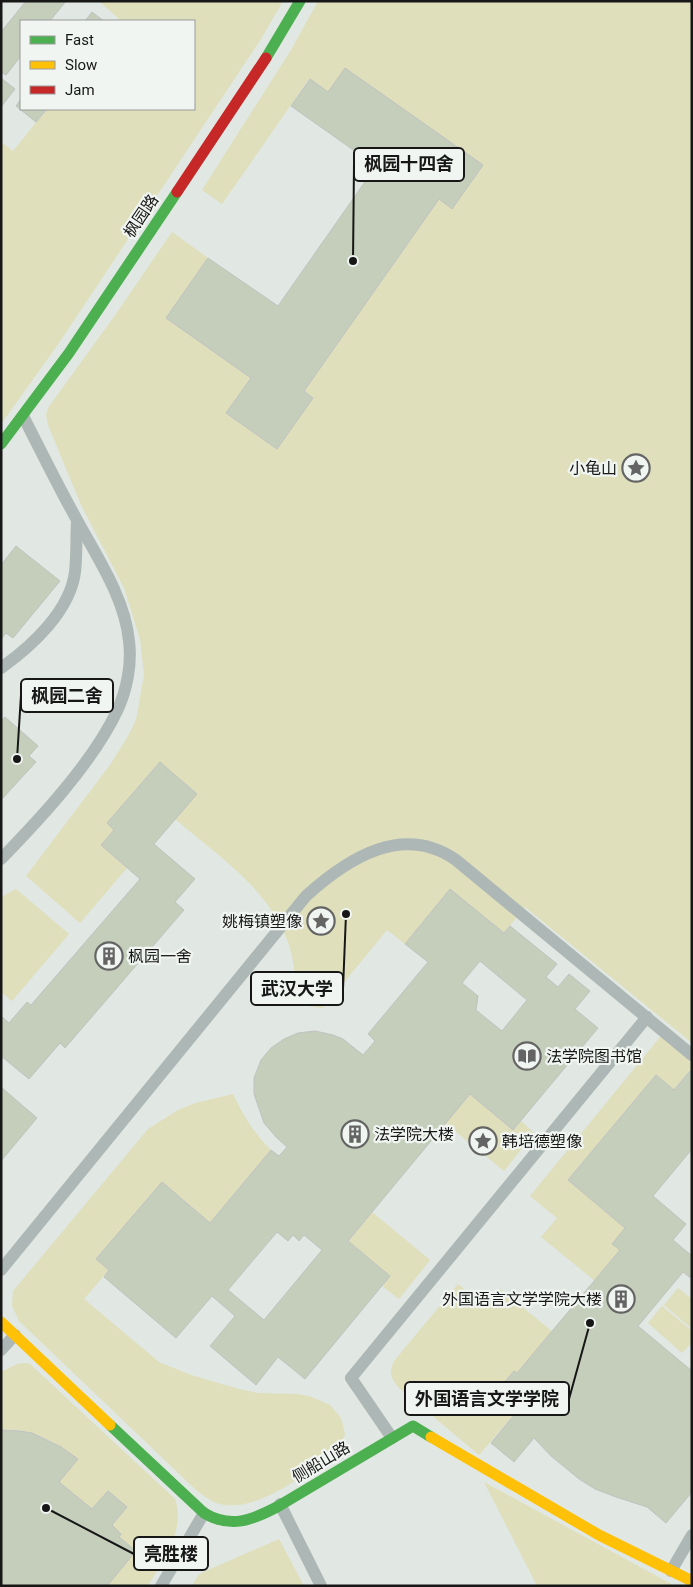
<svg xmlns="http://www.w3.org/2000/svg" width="693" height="1587" font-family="Roboto,'Noto Sans SC',sans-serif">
  <rect width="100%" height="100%" fill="#f2f4f3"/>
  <path fill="#e1e7e2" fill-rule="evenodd" d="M1,1H692V1586H1ZM21,21H194V109H21Z"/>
  <g fill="#dfdfbb">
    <path d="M99,1H283L261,39L59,343L1,424V142L13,151L47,109H194V21H118L119,19Z"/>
    <path d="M318,1H692V1043L525,907L504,933L450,889L405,944L387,930L323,1008L299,1005C296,986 295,964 289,945C271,890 217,855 175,819L197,794L160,762L107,823L114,830L101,845L127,868L80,923L26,876L110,765L128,736L136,720L144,675L140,639L124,588L81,505L48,425L46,415L48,408L118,311L172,232L208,258L166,318L251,378L226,413L277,449L313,398L304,391L439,199L452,208L483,165L345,68L328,92L309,79L222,204L202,190L291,50Z"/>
    <path d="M16,889L69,934L12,1001L1,992V897Z"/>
    <path d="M661,1036L692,1062V1073L689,1071L674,1090L656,1075L568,1180L625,1228L620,1250L595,1281L541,1237L557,1218L530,1196Z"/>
    <path d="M233,1094C244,1117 253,1132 271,1150L210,1223L162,1182L96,1259L109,1270L84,1299L159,1362L191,1375L239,1389L258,1393L298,1394L312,1397L330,1405L341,1418L345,1434L339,1449L333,1455C304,1474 262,1509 225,1505C213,1504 204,1496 195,1489L19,1321L12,1306L13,1291L148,1129L178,1110L196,1103Z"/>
    <path d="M470,1094L513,1130L521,1121L534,1133L504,1171L445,1123Z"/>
    <path d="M372,1212L430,1260L399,1299L382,1286L390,1276L348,1241Z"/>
    <path d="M458,1284L485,1306L500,1289L553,1332L517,1373L514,1371L498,1391L519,1409L479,1455L399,1388C391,1379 388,1373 394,1361Z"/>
    <path d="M678,1288L692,1299V1329L664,1305Z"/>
    <path d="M662,1306L692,1331V1342L682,1353L648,1323Z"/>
    <path d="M24,1363L30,1364L175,1499C186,1530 163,1560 148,1586H107L119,1537L121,1533L112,1525L127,1507L108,1491L92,1509L59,1482L78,1459C55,1442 31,1428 1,1430V1372L17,1364Z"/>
    <path d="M484,1482L675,1586H537Z"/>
    <path d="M279,1539L304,1586H192L199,1574Z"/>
  </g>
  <g fill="#c4cebb" stroke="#c0c2c0" fill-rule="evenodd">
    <path d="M26,1H66L50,21H21V56L6,75L1,72V32Z"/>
    <path d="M92,12L104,21H85Z"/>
    <path d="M345,68L483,165L452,209L439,199L304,391L313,398L277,449L226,413L251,378L166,318L208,258L278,306L376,166L291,106L310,79L328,92Z"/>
    <path d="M1,78L15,89L1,107Z"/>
    <path d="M21,99V109H47L36,122L16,106Z"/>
    <path d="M16,546L60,581L13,638L6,633L1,639V565Z"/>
    <path d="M5,717L38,746L29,756L36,762L1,800V721Z"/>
    <path d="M160,762L197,794L154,844L195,879L175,902L184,910L65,1048L60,1043L29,1079L1,1056V1016L9,1023L27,1002L31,1005L140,879L101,845L114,830L107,823Z"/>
    <path d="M450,889L504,933L510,926L557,964L546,977L558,987L569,974L590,991L575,1009L598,1028L513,1130L470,1094L348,1241L390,1276L305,1379L278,1357L256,1385L210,1346L235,1316L212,1296L176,1338L104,1277L109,1270L96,1259L162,1182L210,1223L271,1150L279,1156L287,1147L277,1138L264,1123L254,1094V1078L261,1060L271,1048L284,1039L298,1033L315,1031L333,1035L343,1039L363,1055L375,1041L368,1034L428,962L405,944ZM480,961L527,1000L502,1031L476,1010L478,996L462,983ZM277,1232L288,1241L293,1235L299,1241L304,1235L322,1250L264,1320L228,1290Z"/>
    <path d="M690,1071L692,1073V1149L653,1196L686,1224L673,1240L692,1256V1279L683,1272L638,1326L692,1371V1492L666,1523L647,1507L616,1497L595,1489L579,1479L551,1456L534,1438L514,1462L491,1443L519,1409L497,1391L514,1371L517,1373L620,1250L612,1244L625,1228L568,1180L656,1075L674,1090Z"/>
    <path d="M1,1087L37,1118L1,1161Z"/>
    <path d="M1,1430L19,1431L32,1433L61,1447L78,1459L59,1482L92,1509L108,1491L127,1507L112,1525L121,1534L119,1537L136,1551L107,1586H1Z"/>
  </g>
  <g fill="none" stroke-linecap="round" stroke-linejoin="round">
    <g stroke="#adb8b6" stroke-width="12">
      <path d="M1,668C32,646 70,611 75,572C77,555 76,538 77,521"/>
      <path d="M1,859C40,819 93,762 117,711C127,690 132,663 129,641C125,598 97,557 77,520C58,486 41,451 23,416"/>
      <path d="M1,1270L306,896C348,858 403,823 456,860L692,1055"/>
      <path d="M1,1350L15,1335"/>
      <path d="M392,1438L351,1378L647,1017"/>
      <path d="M280,1504L321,1586"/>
      <path d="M671,1571L692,1535"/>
      <path d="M161,1586L204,1513"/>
    </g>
    <g stroke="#4caf50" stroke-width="11">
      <path d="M266,58L300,1"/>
      <path d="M1,444L69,353L177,192"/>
      <path d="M110,1425L204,1513C231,1529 252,1520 277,1507L413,1426L431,1437"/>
    </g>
    <g stroke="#ffc107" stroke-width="11">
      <path d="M1,1322L110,1425"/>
      <path d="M431,1437L599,1535L692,1581"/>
    </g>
    <path stroke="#c62828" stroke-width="11" d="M177,192L266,58"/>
  </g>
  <defs>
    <g id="sight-ring" transform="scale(1.4375)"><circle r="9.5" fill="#f1f5f2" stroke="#636463" stroke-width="1.5"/><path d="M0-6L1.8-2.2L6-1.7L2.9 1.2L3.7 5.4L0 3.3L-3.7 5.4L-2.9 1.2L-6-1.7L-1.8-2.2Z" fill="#636463"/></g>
    <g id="building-ring" transform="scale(1.4375)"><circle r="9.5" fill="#f1f5f2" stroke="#636463" stroke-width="1.5"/><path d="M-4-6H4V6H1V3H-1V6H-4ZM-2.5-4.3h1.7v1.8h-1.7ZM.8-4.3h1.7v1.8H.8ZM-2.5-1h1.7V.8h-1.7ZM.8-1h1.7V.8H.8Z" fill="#636463"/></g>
    <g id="library-ring" transform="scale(1.4375)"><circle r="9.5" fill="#f1f5f2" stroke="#636463" stroke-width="1.5"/><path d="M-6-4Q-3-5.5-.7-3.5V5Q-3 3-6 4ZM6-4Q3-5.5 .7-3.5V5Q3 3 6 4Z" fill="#636463"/></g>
  </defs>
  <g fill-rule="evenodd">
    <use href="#sight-ring" x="636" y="468"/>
    <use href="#sight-ring" x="321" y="921"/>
    <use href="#building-ring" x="109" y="956"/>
    <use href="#library-ring" x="527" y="1056"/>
    <use href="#building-ring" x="355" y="1134"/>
    <use href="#sight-ring" x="483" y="1141"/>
    <use href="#building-ring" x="621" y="1299"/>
  </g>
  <g text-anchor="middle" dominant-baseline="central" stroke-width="4.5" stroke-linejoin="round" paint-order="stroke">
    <g font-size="16" fill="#161716" stroke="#f1f5f2">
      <text transform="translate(141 216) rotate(-56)">枫园路</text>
      <text transform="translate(321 1462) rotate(-31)">侧船山路</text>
    </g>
    <g font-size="16" fill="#161716" stroke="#f1f5f2" text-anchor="start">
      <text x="617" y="468" text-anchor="end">小龟山</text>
      <text x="302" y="921" text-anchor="end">姚梅镇塑像</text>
      <text x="128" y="956">枫园一舍</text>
      <text x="546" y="1056">法学院图书馆</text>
      <text x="374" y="1134">法学院大楼</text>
      <text x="502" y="1141">韩培德塑像</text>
      <text x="602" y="1299" text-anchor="end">外国语言文学学院大楼</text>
    </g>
  </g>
  <path fill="none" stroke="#161716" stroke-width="2" d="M353 261L354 164M17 759L21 695M346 914L343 989M590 1323L569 1399M46 1508L134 1554"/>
  <g fill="#161716" stroke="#f1f5f2" stroke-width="2">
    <circle cx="353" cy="261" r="5"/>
    <circle cx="17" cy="759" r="5"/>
    <circle cx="346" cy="914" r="5"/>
    <circle cx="590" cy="1323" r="5"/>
    <circle cx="46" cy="1508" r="5"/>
  </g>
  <g fill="#f1f5f2" stroke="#161716" stroke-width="2">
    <rect x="354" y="148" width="110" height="33" rx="5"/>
    <rect x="21" y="679" width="92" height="33" rx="5"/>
    <rect x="251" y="972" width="92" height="33" rx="5"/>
    <rect x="405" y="1382" width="164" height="33" rx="5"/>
    <rect x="134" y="1537" width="74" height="33" rx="5"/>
  </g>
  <g font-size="18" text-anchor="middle" font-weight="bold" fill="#161716">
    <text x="409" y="170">枫园十四舍</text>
    <text x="67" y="702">枫园二舍</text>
    <text x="297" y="995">武汉大学</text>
    <text x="487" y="1405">外国语言文学学院</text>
    <text x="171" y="1560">亮胜楼</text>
  </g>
  <rect width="693" height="1587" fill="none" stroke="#161716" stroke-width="5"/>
  <rect x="20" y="20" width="175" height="90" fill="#f1f5f2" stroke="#999c9a"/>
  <rect x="30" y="36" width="25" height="8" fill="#4caf50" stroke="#999c9a"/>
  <text x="65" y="45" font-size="15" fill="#161716">Fast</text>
  <rect x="30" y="61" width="25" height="8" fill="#ffc107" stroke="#999c9a"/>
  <text x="65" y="70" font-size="15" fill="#161716">Slow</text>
  <rect x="30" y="86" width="25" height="8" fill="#c62828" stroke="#999c9a"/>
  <text x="65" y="95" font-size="15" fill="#161716">Jam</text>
</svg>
